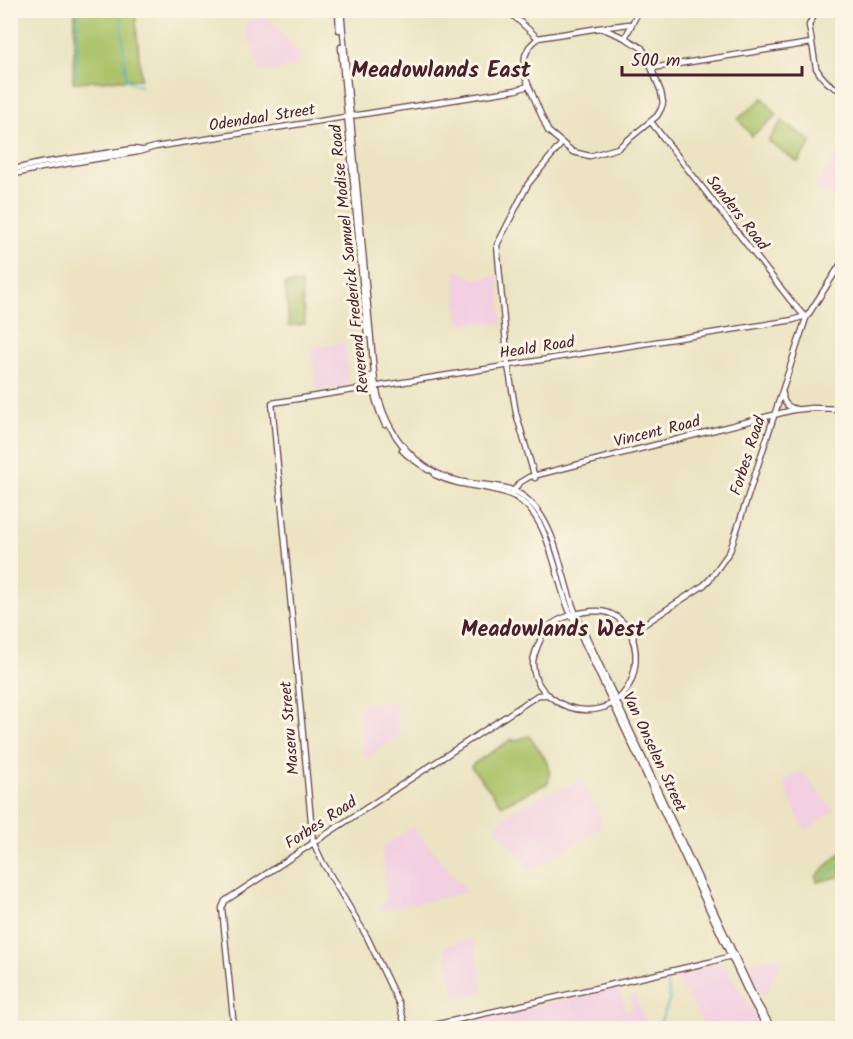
<svg xmlns="http://www.w3.org/2000/svg" width="853" height="1039" font-family="Kalam,sans-serif">
  <rect width="100%" height="100%" fill="#fcf5e5"/>
  <filter id="ink" filterUnits="userSpaceOnUse"><feTurbulence type="fractalNoise" baseFrequency=".0167" numOctaves="2"/><feDisplacementMap in="SourceGraphic" scale="12" xChannelSelector="R" yChannelSelector="G"/><feConvolveMatrix kernelMatrix="1 2 1 2 8 2 1 2 1" color-interpolation-filters="sRGB"/></filter>
  <filter id="wash" filterUnits="userSpaceOnUse"><feTurbulence type="fractalNoise" baseFrequency=".008" numOctaves="4" result="noise"/><feDisplacementMap in="SourceGraphic" scale="24" xChannelSelector="R" yChannelSelector="G"/><feGaussianBlur stdDeviation="1.35" result="paint"/><feColorMatrix in="noise" values="0 0 0 0 0 0 0 0 0 0 0 0 0 0 0 0 0 1.4 0 .05"/><feComposite in="paint" operator="in"/></filter>
  <g filter="url(#wash)">
    <rect width="100%" height="100%" fill="#ebe3c1"/>
    <g fill="#f2cfe1">
      <path d="M266,16L300,54L295,67L261,73L244,23Z"/>
      <path d="M842,145V206L815,187Z"/>
      <path d="M455,269L476,279L498,276L502,323L459,324Z"/>
      <path d="M344,343L346,345L348,387L316,392L312,346Z"/>
      <path d="M395,701L400,736L367,758L363,754L359,707L361,705Z"/>
      <path d="M802,771L834,811L805,831L783,784L784,781Z"/>
      <path d="M583,780L602,821L599,824L600,828L565,851L562,850L559,855L533,869L529,868L496,828L497,825L508,813L540,796Z"/>
      <path d="M413,827L467,892L381,911L379,906L386,901L382,847Z"/>
      <path d="M473,939L484,992L456,998L444,947L446,945Z"/>
      <path d="M780,955L782,957L764,998L746,968L754,961Z"/>
      <path d="M714,964L724,965L764,1028H706L674,974Z"/>
      <path d="M619,987L626,1011L632,1009L630,997L635,995L648,1024L646,1028H479L477,1019Z"/>
    </g>
    <g fill="#abc369" stroke="#7a714a" stroke-width="1.5">
      <path d="M75,11H135L141,79L73,82Z"/>
      <path d="M763,98L777,115L752,136L738,119Z"/>
      <path d="M782,121L812,142L798,162L768,141Z"/>
      <path d="M301,283L305,324L289,326L285,284Z"/>
      <path d="M529,736C539,749 554,765 548,783L502,805L471,767L473,764L512,739L513,741Z"/>
      <path d="M842,852V876L817,882V875Z"/>
    </g>
    <g fill="none" stroke-linecap="round" stroke-linejoin="round">
      <g stroke="#4bb8c5" stroke-width="1.5">
        <path d="M120,10L126,76L127,80L143,88"/>
        <path d="M77,76L78,10"/>
        <path d="M822,878L842,864"/>
        <path d="M658,1028L670,999L665,976"/>
      </g>
    </g>
  </g>
  <g filter="url(#ink)">
    <g fill="none" stroke-linecap="round" stroke-linejoin="round">
      <g stroke="#623c42" stroke-width="7">
        <g id="secondary">
          <path d="M338,10L339,30"/>
          <path d="M341,10L374,373C380,427 412,475 469,483C491,486 511,484 529,501C558,527 561,579 576,614L755,999L772,1028"/>
          <path d="M507,10L538,38"/>
          <path d="M817,10L809,25L816,68C822,79 831,87 842,91"/>
          <path d="M599,28L606,30L625,38L642,48L647,57L661,92L663,103L661,109L657,116L618,148L590,156L573,152L548,131L526,79L524,66L525,56L529,47L538,38L599,28L629,24L631,25"/>
          <path d="M625,38L639,10"/>
          <path d="M341,47L367,335"/>
          <path d="M652,68L811,43"/>
          <path d="M651,122L791,301L806,318"/>
          <path d="M10,170L41,163L133,149L141,150"/>
          <path d="M10,175L41,168L138,152L155,147L516,90L528,86"/>
          <path d="M371,376C373,393 378,410 385,425"/>
          <path d="M783,394C783,403 787,407 796,409"/>
          <path d="M402,450L407,455L428,470"/>
          <path d="M435,475C460,487 482,485 506,493C550,507 553,573 569,610L749,995L767,1028"/>
          <path d="M535,478L516,413L508,365L497,245L528,184L562,143"/>
          <path d="M513,492L519,483L529,477L793,410L812,408L842,409"/>
          <path d="M598,611C651,614 649,711 586,710C562,710 533,691 533,663C533,657 536,651 538,645C541,640 542,633 546,629C558,617 581,611 598,611Z"/>
          <path d="M633,641L634,634L640,627L704,585L710,579L730,551L806,318L842,262"/>
          <path d="M234,1028L222,908L225,901L538,695H549"/>
          <path d="M406,1028L399,1004L367,937L322,861L313,842L272,403L793,320L805,316"/>
          <path d="M421,1028L710,962L731,956"/>
        </g>
      </g>
      <use href="#secondary" stroke="#fff" stroke-width="4.5"/>
    </g>
  </g>
  <g text-anchor="middle" dominant-baseline="central" stroke-width="6" stroke-linejoin="round" paint-order="stroke">
    <g font-size="16" fill="#4a1f2b" stroke="#fcf5e5">
      <text transform="translate(262 118) rotate(-9)">Odendaal Street</text>
      <text transform="translate(737 213) rotate(52)">Sanders Road</text>
      <text transform="translate(350 259) rotate(-96)">Reverend Frederick Samuel Modise Road</text>
      <text transform="translate(537 348) rotate(-9)">Heald Road</text>
      <text transform="translate(657 432) rotate(-14)">Vincent Road</text>
      <text transform="translate(748 456) rotate(-72)">Forbes Road</text>
      <text transform="translate(290 728) rotate(-95)">Maseru Street</text>
      <text transform="translate(654 752) rotate(65)">Van Onselen Street</text>
      <text transform="translate(321 823) rotate(-33)">Forbes Road</text>
    </g>
    <g font-size="22" font-weight="bold" fill="#4a1f2b" stroke="#fcf5e5">
      <text x="441" y="71">Meadowlands East</text>
      <text x="553" y="630">Meadowlands West</text>
    </g>
  </g>
  <rect width="853" height="1039" fill="none" stroke="#fcf5e5" stroke-width="36"/>
  <path d="M622 66v9h180v-9" fill="none" stroke="#4a1f2b" stroke-width="3"/>
  <text x="631" y="66" font-size="18" fill="#4a1f2b" stroke="#fcf5e5" stroke-width="4.5" paint-order="stroke">500 m</text>
</svg>
